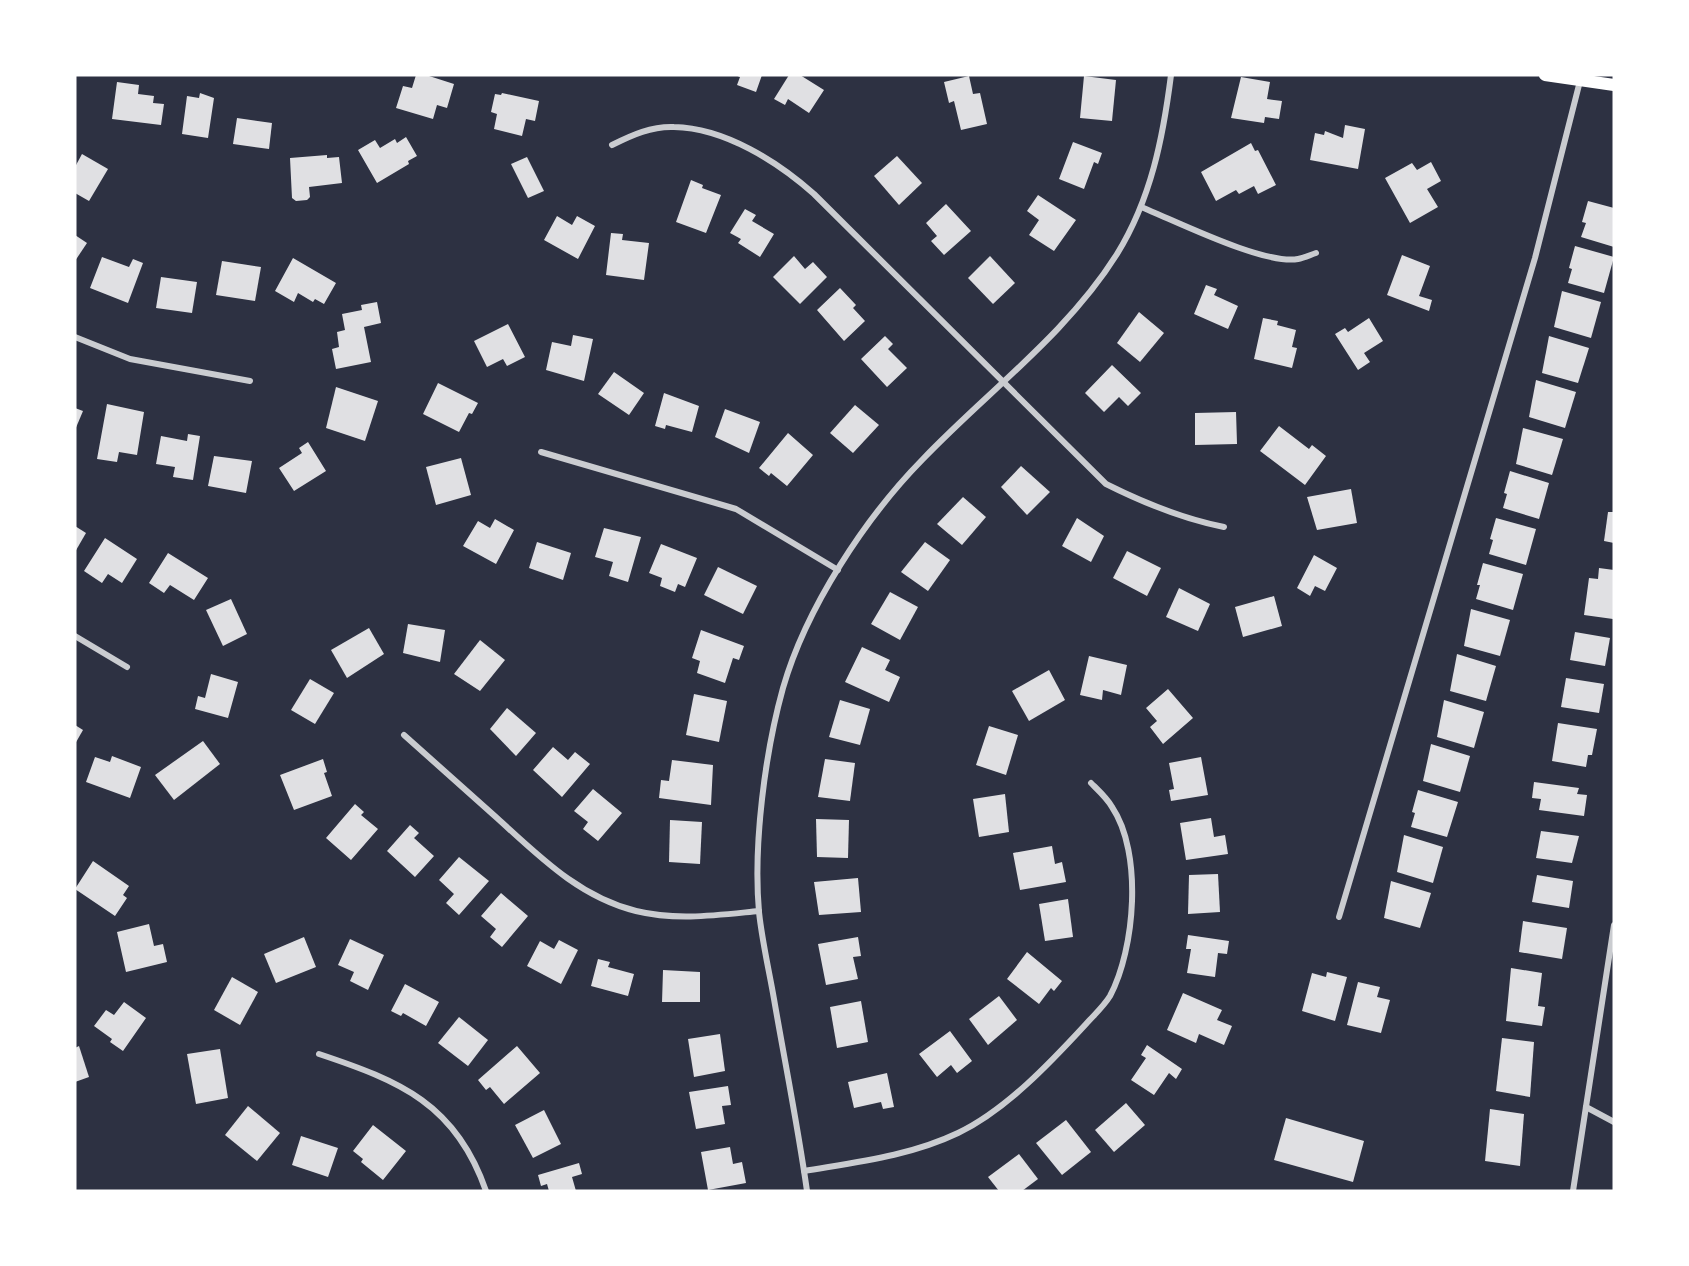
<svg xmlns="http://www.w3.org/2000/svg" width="1689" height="1266" font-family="Helvetica,sans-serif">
  <rect width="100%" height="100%" fill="#2d3142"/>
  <g fill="#e0e0e3">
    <path d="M416,75H426L454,84L447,108L437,105L433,119L396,108L403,86L412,88Z"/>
    <path d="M735,75H762L756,92L737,85L740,77Z"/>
    <path d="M789,75H800L824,90L809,113L788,99L785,105L774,99Z"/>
    <path d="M969,76L973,94L980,93L987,124L961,130L954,101L949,103L944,82Z"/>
    <path d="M1084,76L1116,80L1112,121L1080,118Z"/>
    <path d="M1241,77L1270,82L1267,99L1282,101L1279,119L1265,117L1264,123L1231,118Z"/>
    <path d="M117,82L139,85L138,94L154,96L153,103L164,104L161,125L112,119Z"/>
    <path d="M200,93L214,98L208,138L182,134L187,96L199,98Z"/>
    <path d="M502,93L539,101L535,121L526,119L522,136L494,129L497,114L491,112L495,94L501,95Z"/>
    <path d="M237,118L272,123L269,149L233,144Z"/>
    <path d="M1345,125L1365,129L1358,169L1310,160L1315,133L1324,135L1325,131L1343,138Z"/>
    <path d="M406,137L417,156L408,161L409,164L377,183L358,150L375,140L380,148L395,139L397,143Z"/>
    <path d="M1073,142L1102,153L1098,164L1094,162L1084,189L1059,179Z"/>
    <path d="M1251,143L1255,151L1258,150L1276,185L1258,194L1254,186L1239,194L1236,190L1216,201L1201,172Z"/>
    <path d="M82,154L108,169L89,201L75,193V167Z"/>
    <path d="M327,155V158L339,157L342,183L309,187L310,197L307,200L296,201L292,198L290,158Z"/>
    <path d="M897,156L922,183L899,205L874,176Z"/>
    <path d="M527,157L544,191L528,198L511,164Z"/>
    <path d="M1431,162L1441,181L1427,189L1438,207L1410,223L1385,178L1412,163L1417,170Z"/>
    <path d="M691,180L703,185L702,188L721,195L706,233L676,222Z"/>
    <path d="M1038,195L1076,220L1054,251L1029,235L1039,220L1027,211Z"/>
    <path d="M1588,201L1614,208V247L1581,237L1586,223L1582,222Z"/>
    <path d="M946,204L971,231L944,255L931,241L937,236L926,223Z"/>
    <path d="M745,209L756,215L752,221L774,234L760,257L738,243L741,239L730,233Z"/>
    <path d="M557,216L572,225L577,216L595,226L578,259L544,240Z"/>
    <path d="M611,233L623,234L622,240L649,243L644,280L606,275Z"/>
    <path d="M75,235L87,243L75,261Z"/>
    <path d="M1575,246L1614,257L1604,293L1568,283L1572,269L1569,268Z"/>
    <path d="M1402,255L1430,266L1419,296L1432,300L1429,311L1387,295Z"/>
    <path d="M794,256L805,269L813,262L827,277L800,304L773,277Z"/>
    <path d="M990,256L1015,283L993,304L968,278Z"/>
    <path d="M102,257L129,267L133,259L143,263L128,303L90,288Z"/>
    <path d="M293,258L336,283L324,304L315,299L313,302L298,293L294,302L275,291Z"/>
    <path d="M222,261L261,267L255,301L216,295Z"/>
    <path d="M161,277L197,282L192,313L156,308Z"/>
    <path d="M1206,285L1217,289L1214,295L1238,306L1228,329L1194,314Z"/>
    <path d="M840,288L856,305L853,308L865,321L844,341L817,310Z"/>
    <path d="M1562,291L1601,302L1591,338L1554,327Z"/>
    <path d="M377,302L381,323L364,327L371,362L336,369L332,349L339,347L337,332L345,330L342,314L362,310L361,305Z"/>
    <path d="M1139,312L1164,333L1140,362L1117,343Z"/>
    <path d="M1263,318L1278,321L1277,325L1296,330L1292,347L1297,348L1292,368L1254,359Z"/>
    <path d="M1369,318L1383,341L1364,353L1370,362L1358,370L1335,334L1345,328L1348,332Z"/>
    <path d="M508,324L525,357L507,366L503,359L487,367L474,341Z"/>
    <path d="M573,335L593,339L584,381L546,370L552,342L571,346Z"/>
    <path d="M885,336L893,344L888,349L907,368L887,387L861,359Z"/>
    <path d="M1549,336L1589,348L1578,383L1542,373Z"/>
    <path d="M1112,365L1141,393L1128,406L1119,397L1104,412L1085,393Z"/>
    <path d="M614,372L644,393L629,415L598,394Z"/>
    <path d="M1536,380L1576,392L1565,428L1529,417Z"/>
    <path d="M438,383L478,403L472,414L469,413L459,432L423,414Z"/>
    <path d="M336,387L378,401L365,441L326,428Z"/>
    <path d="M664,393L699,406L692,432L666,425L665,429L655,426Z"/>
    <path d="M107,404L144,412L137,455L119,452L117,462L97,459Z"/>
    <path d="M855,405L879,425L853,453L830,433Z"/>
    <path d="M75,408L83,411L75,430Z"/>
    <path d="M725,409L760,422L749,453L715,437Z"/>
    <path d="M1236,412L1237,444L1195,445V413Z"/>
    <path d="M1279,426L1309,449L1312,445L1326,456L1305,485L1260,451Z"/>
    <path d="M1523,428L1563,439L1552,475L1516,464Z"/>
    <path d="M788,433L813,455L787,486L771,473L769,476L759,468Z"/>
    <path d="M188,434L200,436L193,480L173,477L175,467L156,464L161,436L187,441Z"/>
    <path d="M308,442L326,471L294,491L279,468L302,453L299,448Z"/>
    <path d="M214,456L252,461L246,493L208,486Z"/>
    <path d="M461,458L471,495L436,505L426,467Z"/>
    <path d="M1021,466L1050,492L1027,515L1001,487Z"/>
    <path d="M1510,471L1549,483L1539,519L1503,508L1507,494L1504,493Z"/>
    <path d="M1351,489L1357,523L1317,530L1307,497Z"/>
    <path d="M963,497L986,517L962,545L937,524Z"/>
    <path d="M1608,512H1614V543L1604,541Z"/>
    <path d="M1077,518L1104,536L1091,562L1062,546Z"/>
    <path d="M1496,518L1536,529L1526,565L1489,554L1493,540L1490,539Z"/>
    <path d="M495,519L514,530L496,564L463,546L478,521L490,528Z"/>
    <path d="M75,526L86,533L75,552Z"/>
    <path d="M604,528L641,537L628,582L609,576L613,562L595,557Z"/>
    <path d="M105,538L137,559L122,583L108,574L102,583L84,571Z"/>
    <path d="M537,542L571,553L563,580L529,568Z"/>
    <path d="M925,542L950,560L928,591L901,572Z"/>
    <path d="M661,544L697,558L685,587L678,584L675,592L660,586L662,578L649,573Z"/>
    <path d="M1127,551L1161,568L1147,596L1113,578Z"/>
    <path d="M168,553L208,578L194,600L170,585L164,593L149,583Z"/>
    <path d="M1314,555L1337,568L1325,591L1315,586L1310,596L1297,588Z"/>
    <path d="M1483,563L1523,574L1513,610L1476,599L1480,585H1477Z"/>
    <path d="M718,567L757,586L743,614L704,595Z"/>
    <path d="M1599,568L1614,570L1613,619L1584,615L1589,578L1598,579Z"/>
    <path d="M1179,588L1210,604L1198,631L1166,617Z"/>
    <path d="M890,592L918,607L900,640L871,624Z"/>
    <path d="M1274,596L1282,626L1243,637L1235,607Z"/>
    <path d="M231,599L247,634L223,646L206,610Z"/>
    <path d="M1471,609L1510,620L1500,656L1464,646Z"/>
    <path d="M408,624L445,630L440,662L403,653Z"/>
    <path d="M369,628L384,654L347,678L331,650Z"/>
    <path d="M701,630L744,646L739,660L733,658L725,683L697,673L700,661L692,658Z"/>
    <path d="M1575,632L1610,638L1605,666L1570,660Z"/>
    <path d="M480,640L505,660L480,691L454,674Z"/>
    <path d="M862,647L890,660L885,670L900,677L889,702L845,682Z"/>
    <path d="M1457,654L1496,666L1486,701L1450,691Z"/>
    <path d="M1089,656L1127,665L1121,695L1103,690L1102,700L1080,695Z"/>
    <path d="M1049,670L1065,700L1029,721L1012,691Z"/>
    <path d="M211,674L238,682L228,718L195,709L198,696L205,698Z"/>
    <path d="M1566,678L1604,684L1599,713L1561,707Z"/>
    <path d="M310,679L334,693L315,724L291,710Z"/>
    <path d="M1168,689L1193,718L1163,744L1150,727L1157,721L1146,708Z"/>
    <path d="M694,694L727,701L719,742L686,735Z"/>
    <path d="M840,700L870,709L860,745L829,737Z"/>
    <path d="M1444,700L1484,712L1474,748L1437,737Z"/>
    <path d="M507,708L536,733L516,756L490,729Z"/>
    <path d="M1558,723L1597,729L1592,755H1588L1586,767L1552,761Z"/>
    <path d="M75,725L83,730L75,744Z"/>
    <path d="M989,726L1018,735L1006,775L976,765Z"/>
    <path d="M203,741L220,764L174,800L155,775Z"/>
    <path d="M1431,744L1470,756L1460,792L1423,781Z"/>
    <path d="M553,747L568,760L575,752L590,764L562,797L533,770Z"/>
    <path d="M112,756L141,767L130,798L86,782L95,757L110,762Z"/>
    <path d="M1201,757L1208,795L1171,801L1169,790L1174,789L1169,763Z"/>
    <path d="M323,759L327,772L324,773L332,796L294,810L280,775Z"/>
    <path d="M825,759L855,763L850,801L818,797Z"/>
    <path d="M672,760L713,765L711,805L659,798L661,780L669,781Z"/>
    <path d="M1534,782L1579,788L1577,794L1587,795L1584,816L1539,810L1541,799L1532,798Z"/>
    <path d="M593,789L622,813L598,841L583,829L588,822L574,811Z"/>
    <path d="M1418,790L1458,802L1447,837L1411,827L1415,813L1412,812Z"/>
    <path d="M1005,794L1009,832L979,837L973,799Z"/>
    <path d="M355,804L364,812L361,815L378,829L351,860L326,838Z"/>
    <path d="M1211,818L1214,837L1225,835L1228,854L1186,860L1180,823Z"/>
    <path d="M816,819L849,820L848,858L817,857Z"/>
    <path d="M670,820L702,822L700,864L669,862Z"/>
    <path d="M410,825L419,833L414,838L434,856L415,877L387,851Z"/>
    <path d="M1541,831L1579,836L1572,863L1536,858Z"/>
    <path d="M1404,835L1443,847L1433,883L1397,872Z"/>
    <path d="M1052,846L1055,864L1062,862L1066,882L1020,890L1013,853Z"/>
    <path d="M459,857L489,881L459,915L446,903L454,894L439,880Z"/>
    <path d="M93,861L129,886L123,895L127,898L115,916L75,889Z"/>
    <path d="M1218,874L1220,912L1188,914L1189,875Z"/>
    <path d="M1537,875L1573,881L1569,908L1532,902Z"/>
    <path d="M858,878L861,912L819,915L814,882Z"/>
    <path d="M1391,881L1431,893L1420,928L1384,918Z"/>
    <path d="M501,893L528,916L502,947L490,937L496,929L481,916Z"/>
    <path d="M1068,899L1073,937L1045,941L1039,904Z"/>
    <path d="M1523,921L1567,928L1562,959L1519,952Z"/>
    <path d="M149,924L154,946L163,944L167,962L126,972L117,932Z"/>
    <path d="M1188,935L1229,941L1227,954L1218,953L1215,977L1187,973L1191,949H1186Z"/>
    <path d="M304,937L316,967L276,983L264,954Z"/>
    <path d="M858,937L861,956L853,957L858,979L826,985L818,944Z"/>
    <path d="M350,939L384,955L368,990L350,981L354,972L338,965Z"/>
    <path d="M559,940L578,950L561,984L527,966L540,941L554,949Z"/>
    <path d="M1027,952L1062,981L1054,991L1051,988L1039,1004L1007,979Z"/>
    <path d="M598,959L610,962L608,967L634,974L628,996L591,986Z"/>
    <path d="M1511,968L1542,973L1538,1006L1545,1007L1542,1026L1506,1021Z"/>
    <path d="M663,970L700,972V1002H662Z"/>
    <path d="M1327,972L1347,977L1335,1021L1302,1011L1312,973L1326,977Z"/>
    <path d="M232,977L258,992L240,1025L214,1010Z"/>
    <path d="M1358,982L1380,987L1377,997L1390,1000L1381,1033L1347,1025Z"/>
    <path d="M405,984L439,1002L426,1026L403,1013L401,1016L391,1011Z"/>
    <path d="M1183,993L1222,1010L1217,1020L1232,1026L1224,1045L1199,1034L1196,1043L1167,1030Z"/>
    <path d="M999,996L1017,1020L988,1045L969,1019Z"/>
    <path d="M861,1001L868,1042L837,1048L830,1007Z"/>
    <path d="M124,1002L146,1018L123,1051L110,1042L112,1039L94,1026L106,1010L114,1015Z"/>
    <path d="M459,1017L488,1040L468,1066L438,1043Z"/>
    <path d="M950,1031L972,1061L957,1073L951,1065L937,1077L919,1054Z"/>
    <path d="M720,1034L725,1071L694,1077L688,1039Z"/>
    <path d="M1502,1038L1534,1042L1530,1097L1496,1091Z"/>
    <path d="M1147,1045L1182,1069L1176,1079L1169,1073L1154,1095L1131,1080L1146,1058L1141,1055Z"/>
    <path d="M79,1046L89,1077L75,1082V1048Z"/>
    <path d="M517,1046L540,1073L504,1104L490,1087L486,1090L478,1080Z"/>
    <path d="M220,1049L228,1098L196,1104L187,1054Z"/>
    <path d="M887,1073L894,1107L883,1109L881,1102L854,1108L848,1082Z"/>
    <path d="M728,1086L731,1105L722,1106L725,1124L696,1129L689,1092Z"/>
    <path d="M1126,1103L1145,1125L1114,1152L1095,1130Z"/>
    <path d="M248,1106L280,1133L257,1161L225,1135Z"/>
    <path d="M1490,1109L1524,1114L1520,1166L1485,1161Z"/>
    <path d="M544,1110L561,1144L533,1158L515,1125Z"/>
    <path d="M1286,1118L1364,1141L1353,1182L1274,1160Z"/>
    <path d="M1066,1120L1091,1152L1062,1175L1036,1143Z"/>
    <path d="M373,1125L406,1151L383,1180L361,1162L363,1159L353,1151Z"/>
    <path d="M301,1136L338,1148L328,1177L292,1165Z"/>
    <path d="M730,1147L733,1164L742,1162L746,1183L708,1190L701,1152Z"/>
    <path d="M1019,1154L1038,1179L1022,1191H999L988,1177Z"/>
    <path d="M579,1163L582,1174L572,1177L576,1191H549L547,1184L541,1186L538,1175Z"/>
  </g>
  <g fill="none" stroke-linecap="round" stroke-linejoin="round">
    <g stroke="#caccd0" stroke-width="6">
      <path d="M612,145C632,135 652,126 674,127C725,128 778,162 814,194L1106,484C1144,503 1183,519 1224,527"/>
      <path d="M1141,207C1176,221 1263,265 1298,259C1304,258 1310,255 1316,253"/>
      <path d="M75,337L130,359L250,381"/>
      <path d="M541,452L736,509L838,570"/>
      <path d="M75,636L127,667"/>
      <path d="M404,735C435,763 466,790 497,818C539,856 579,897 636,911C677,921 718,915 759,911"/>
      <path d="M1339,917L1535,258L1580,81"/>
      <path d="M319,1054C400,1081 456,1104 486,1191"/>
      <path d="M1586,1107L1614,1122"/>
      <path d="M804,1171C857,1162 910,1156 958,1133C1006,1110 1051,1062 1086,1024C1094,1015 1104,1006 1110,996C1135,949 1143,853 1112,807C1107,798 1098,790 1091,783"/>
      <path d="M807,1191C798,1127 785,1063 774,999C769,970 762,941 759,912C753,845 765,753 783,688C806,608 865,518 923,459C987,392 1067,334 1117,254C1151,199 1163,138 1171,75"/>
      <path d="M1573,1191L1614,925"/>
    </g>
    <path stroke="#fff" stroke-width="12" d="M1545,75L1614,85"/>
  </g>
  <rect width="1689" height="1266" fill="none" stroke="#ffffff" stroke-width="153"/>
</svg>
